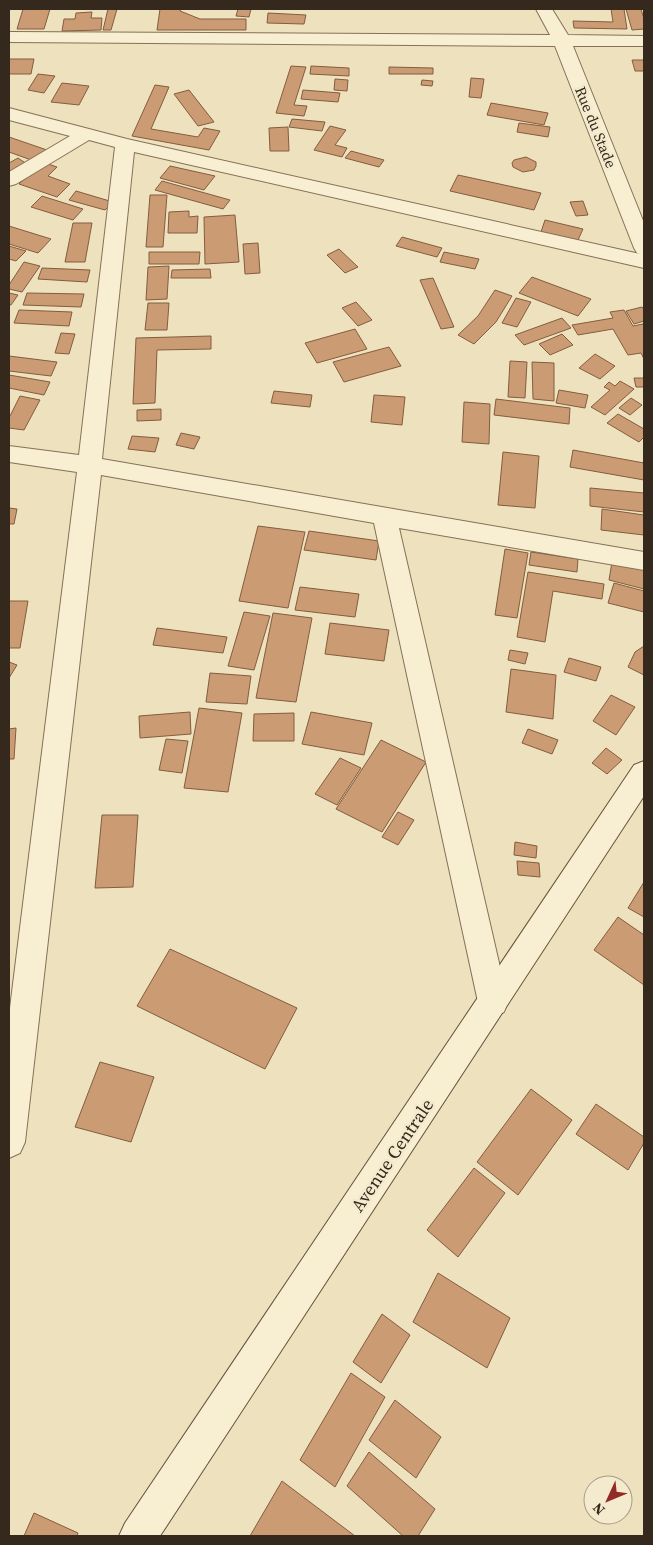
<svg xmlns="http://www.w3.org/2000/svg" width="653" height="1545" font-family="'Source Serif 4',serif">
  <rect width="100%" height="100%" fill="#ede1be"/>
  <g fill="#cb9c74" stroke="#845c3e">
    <path d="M23,9H50L44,29H17Z"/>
    <path d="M108,9H117L111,30H103Z"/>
    <path d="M160,9H181L180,11L200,19H246V30H157Z"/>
    <path d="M238,9H251L249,17L236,16Z"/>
    <path d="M611,9H624L627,29L574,28L573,21L613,22Z"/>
    <path d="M626,9H641L644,19V29L632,30Z"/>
    <path d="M92,12L91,18H102L101,30L62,31L64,19H75L76,13Z"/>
    <path d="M268,13L306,15L304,24L267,23Z"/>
    <path d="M9,59H34L31,74H9Z"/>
    <path d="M632,60H644V71H635Z"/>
    <path d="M291,66L306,67L294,105L307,106L304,116L276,113Z"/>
    <path d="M311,66L349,68V76L310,74Z"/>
    <path d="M389,67L433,68V74H389Z"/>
    <path d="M38,74L55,76L44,93L28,90Z"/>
    <path d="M471,78L484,79L481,98L469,97Z"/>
    <path d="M335,79L348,80L347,91L334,90Z"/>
    <path d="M422,80L433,81L432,86L421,85Z"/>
    <path d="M62,83L89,86L79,105L51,102Z"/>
    <path d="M155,85L169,87L151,129L198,137L204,128L220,131L209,150L132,136Z"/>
    <path d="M189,90L214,122L198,126L174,94Z"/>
    <path d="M303,90L340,93L338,102L301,99Z"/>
    <path d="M491,103L548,113L544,125L487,115Z"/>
    <path d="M292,119L325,122L322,131L289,127Z"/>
    <path d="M519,123L550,127L548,137L517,132Z"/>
    <path d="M330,126L346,130L335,145L347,148L342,157L314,150Z"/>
    <path d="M288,127L289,151H270L269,128Z"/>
    <path d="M9,137L47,150L34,161L9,152Z"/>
    <path d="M351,151L384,160L379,167L345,158Z"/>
    <path d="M526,157L536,162V166L534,170L523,172L513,167L512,163L514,160Z"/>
    <path d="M18,158L30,166L9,178V163Z"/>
    <path d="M42,162L57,167L48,176L70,184L57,197L19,184Z"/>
    <path d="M170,166L215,176L204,190L160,178Z"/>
    <path d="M458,175L541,193L534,210L450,191Z"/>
    <path d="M162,181L230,200L223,209L155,190Z"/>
    <path d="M76,191L113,202L105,210L69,200Z"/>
    <path d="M150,195H167L163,247H146Z"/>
    <path d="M42,196L83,209L73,220L31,207Z"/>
    <path d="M583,201L588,215L576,216L570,202Z"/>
    <path d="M189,211V217L198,216L197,233H168L169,212Z"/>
    <path d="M235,215L239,262L205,264L204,217Z"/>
    <path d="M545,220L583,229L578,240L541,232Z"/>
    <path d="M73,223H92L85,262H65Z"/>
    <path d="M9,226L51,239L38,253L9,244Z"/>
    <path d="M402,237L442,248L437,257L396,246Z"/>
    <path d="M258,243L260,273L245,274L243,244Z"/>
    <path d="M9,246L26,251L16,261L9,259Z"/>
    <path d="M339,249L358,267L345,273L327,255Z"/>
    <path d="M149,252H200L199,264H149Z"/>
    <path d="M444,252L479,259L475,269L440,262Z"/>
    <path d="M24,262L40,266L22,292L9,289V285Z"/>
    <path d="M169,266L167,299L146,300L148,267Z"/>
    <path d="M42,268L90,270L87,282L38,279Z"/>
    <path d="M210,269L211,278H171L172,270Z"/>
    <path d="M532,277L591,299L578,316L519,293Z"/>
    <path d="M433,278L454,327L441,329L420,280Z"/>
    <path d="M495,290L512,296L496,322L474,344L458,335L478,316Z"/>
    <path d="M9,293L18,295L11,305H9Z"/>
    <path d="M27,293L84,294L81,307L23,305Z"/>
    <path d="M516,298L531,302L517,327L502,323Z"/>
    <path d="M356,302L372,320L358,326L342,308Z"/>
    <path d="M148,303H169L167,330H145Z"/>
    <path d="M642,307L644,310V321L634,324L626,311Z"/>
    <path d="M19,310L72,312L69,326L14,323Z"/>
    <path d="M624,310L633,326L643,324L644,326V359L641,353L628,355L613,329L578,335L572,325L613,318L610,312Z"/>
    <path d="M562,318L571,328L524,345L515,335Z"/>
    <path d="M355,329L367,349L317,363L305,343Z"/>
    <path d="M61,333L75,334L69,354L55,353Z"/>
    <path d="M562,334L573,345L550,355L539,344Z"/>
    <path d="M211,336V349L157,350L155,403L133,404L136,338Z"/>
    <path d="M389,347L401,366L344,382L333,362Z"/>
    <path d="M595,354L615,366L600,379L579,368Z"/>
    <path d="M9,356L57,362L51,376L9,371Z"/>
    <path d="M510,361L527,362L525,398L508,397Z"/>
    <path d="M532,362L554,363V401L533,399Z"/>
    <path d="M9,375L50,382L44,395L9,388Z"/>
    <path d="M634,378H644V387H636Z"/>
    <path d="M620,381L634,389L605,415L591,407L610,390L604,387L609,382L615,386Z"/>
    <path d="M559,390L588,395L585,408L556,403Z"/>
    <path d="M274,391L312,395L310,407L271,403Z"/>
    <path d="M374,395L405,397L402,425L371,422Z"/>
    <path d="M20,396L40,400L24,430L9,428V418Z"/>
    <path d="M631,398L642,405L630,415L619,408Z"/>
    <path d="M496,399L570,408L569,424L494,415Z"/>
    <path d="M464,402L490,404L489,444L462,442Z"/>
    <path d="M161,409V420L137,421V410Z"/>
    <path d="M618,414L644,429V437L639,442L607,423Z"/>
    <path d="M181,433L200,437L194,449L176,445Z"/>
    <path d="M132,436L159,438L155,452L128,449Z"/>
    <path d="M573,450L644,463V480L570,467Z"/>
    <path d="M503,452L539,456L535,508L498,505Z"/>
    <path d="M590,488L644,493V512L590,506Z"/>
    <path d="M9,508L17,509L14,524H9Z"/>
    <path d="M602,509L644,515V535L601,530Z"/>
    <path d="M258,526L305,532L288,608L239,601Z"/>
    <path d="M309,531L379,541L376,560L304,550Z"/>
    <path d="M505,549L528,553L517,618L495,615Z"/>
    <path d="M531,552L578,559L577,572L529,565Z"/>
    <path d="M612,562L644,569V589L609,580Z"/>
    <path d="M528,572L604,584L602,599L553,591L545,642L517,637Z"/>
    <path d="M614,583L644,591V612L608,603Z"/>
    <path d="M300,587L359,594L355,617L295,610Z"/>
    <path d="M9,601H28L20,648H9Z"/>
    <path d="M244,612L270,616L254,670L228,666Z"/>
    <path d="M273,613L312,618L296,702L256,698Z"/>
    <path d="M330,623L389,630L384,661L325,654Z"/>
    <path d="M157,628L227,637L223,653L153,645Z"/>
    <path d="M644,646V675L628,667L635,652Z"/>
    <path d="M510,650L528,653L525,664L508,660Z"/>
    <path d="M569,658L601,667L596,681L564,672Z"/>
    <path d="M9,662L17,665L9,678Z"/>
    <path d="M511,669L556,675L553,719L506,712Z"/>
    <path d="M210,673L251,676L247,704L206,702Z"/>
    <path d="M611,695L635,707L616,735L593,721Z"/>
    <path d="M199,708L242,713L228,792L184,788Z"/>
    <path d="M190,712L191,734L140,738L139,716Z"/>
    <path d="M311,712L372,723L364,755L302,744Z"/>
    <path d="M294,713V741H253L254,714Z"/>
    <path d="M16,728L14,759H9V729Z"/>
    <path d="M528,729L558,740L552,754L522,743Z"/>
    <path d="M166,739L188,741L182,773L159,770Z"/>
    <path d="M381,740L426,762L382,832L336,809Z"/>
    <path d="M606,748L622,760L607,774L592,763Z"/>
    <path d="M340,758L361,768L337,805L315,794Z"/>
    <path d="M398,812L414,820L398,845L382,837Z"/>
    <path d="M102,815H138L133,887L95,888Z"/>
    <path d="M515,842L537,846L536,858L514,855Z"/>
    <path d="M517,861L539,863L540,877L518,875Z"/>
    <path d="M644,882V917L628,908Z"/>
    <path d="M618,917L644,935V985L594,950Z"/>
    <path d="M170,949L297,1008L265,1069L137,1006Z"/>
    <path d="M100,1062L154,1077L131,1142L75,1127Z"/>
    <path d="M531,1089L572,1120L518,1195L477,1162Z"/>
    <path d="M596,1104L644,1137V1143L628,1170L576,1134Z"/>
    <path d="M474,1168L505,1193L458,1257L427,1230Z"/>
    <path d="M438,1273L510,1318L487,1368L413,1322Z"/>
    <path d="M382,1314L410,1335L381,1383L353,1362Z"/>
    <path d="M351,1373L385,1397L335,1487L300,1460Z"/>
    <path d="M395,1400L441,1437L416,1478L369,1440Z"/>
    <path d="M369,1452L435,1509L418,1536H403L347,1486Z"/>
    <path d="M282,1481L355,1536H250Z"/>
    <path d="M34,1513L78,1533L77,1536H24Z"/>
  </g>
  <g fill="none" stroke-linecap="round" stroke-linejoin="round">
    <g stroke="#857157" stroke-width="2">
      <path id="street" d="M536,9H552L568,35L644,36V46H573L644,223V268L134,152L102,459L644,552V570L399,528L508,1002L504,1012L493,1017L482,1012L478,1002L374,523L101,475L25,1142L20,1153L9,1158V1016L77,472L9,462V446L79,455L115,147L89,140L16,184L9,186V172L70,136L9,120V108L127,139L640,254L637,253L634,248L555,46L9,42V32L550,35Z"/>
    </g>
    <g stroke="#66523b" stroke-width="2">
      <path id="secondary" d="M644,761V796L160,1536H119L125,1523L634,765Z"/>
    </g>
    <use href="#street" fill="#f8eed1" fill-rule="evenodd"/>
    <use href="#secondary" fill="#f8eed1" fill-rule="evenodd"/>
  </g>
  <g text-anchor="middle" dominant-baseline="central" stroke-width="5" stroke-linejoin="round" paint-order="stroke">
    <g font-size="15" fill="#34291c" stroke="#f4ebce">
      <text transform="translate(596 127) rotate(68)">Rue du Stade</text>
    </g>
    <g font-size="18" fill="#34291c" stroke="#f4ebce">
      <text transform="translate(392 1155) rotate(-56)">Avenue Centrale</text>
    </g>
  </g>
  <rect width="653" height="1545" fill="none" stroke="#34291c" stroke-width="20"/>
  <g transform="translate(608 1500) rotate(226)"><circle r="24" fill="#f4ebce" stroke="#a79d87"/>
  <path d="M0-4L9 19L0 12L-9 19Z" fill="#932c28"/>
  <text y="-8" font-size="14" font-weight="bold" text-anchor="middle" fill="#34291c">N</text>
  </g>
</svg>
